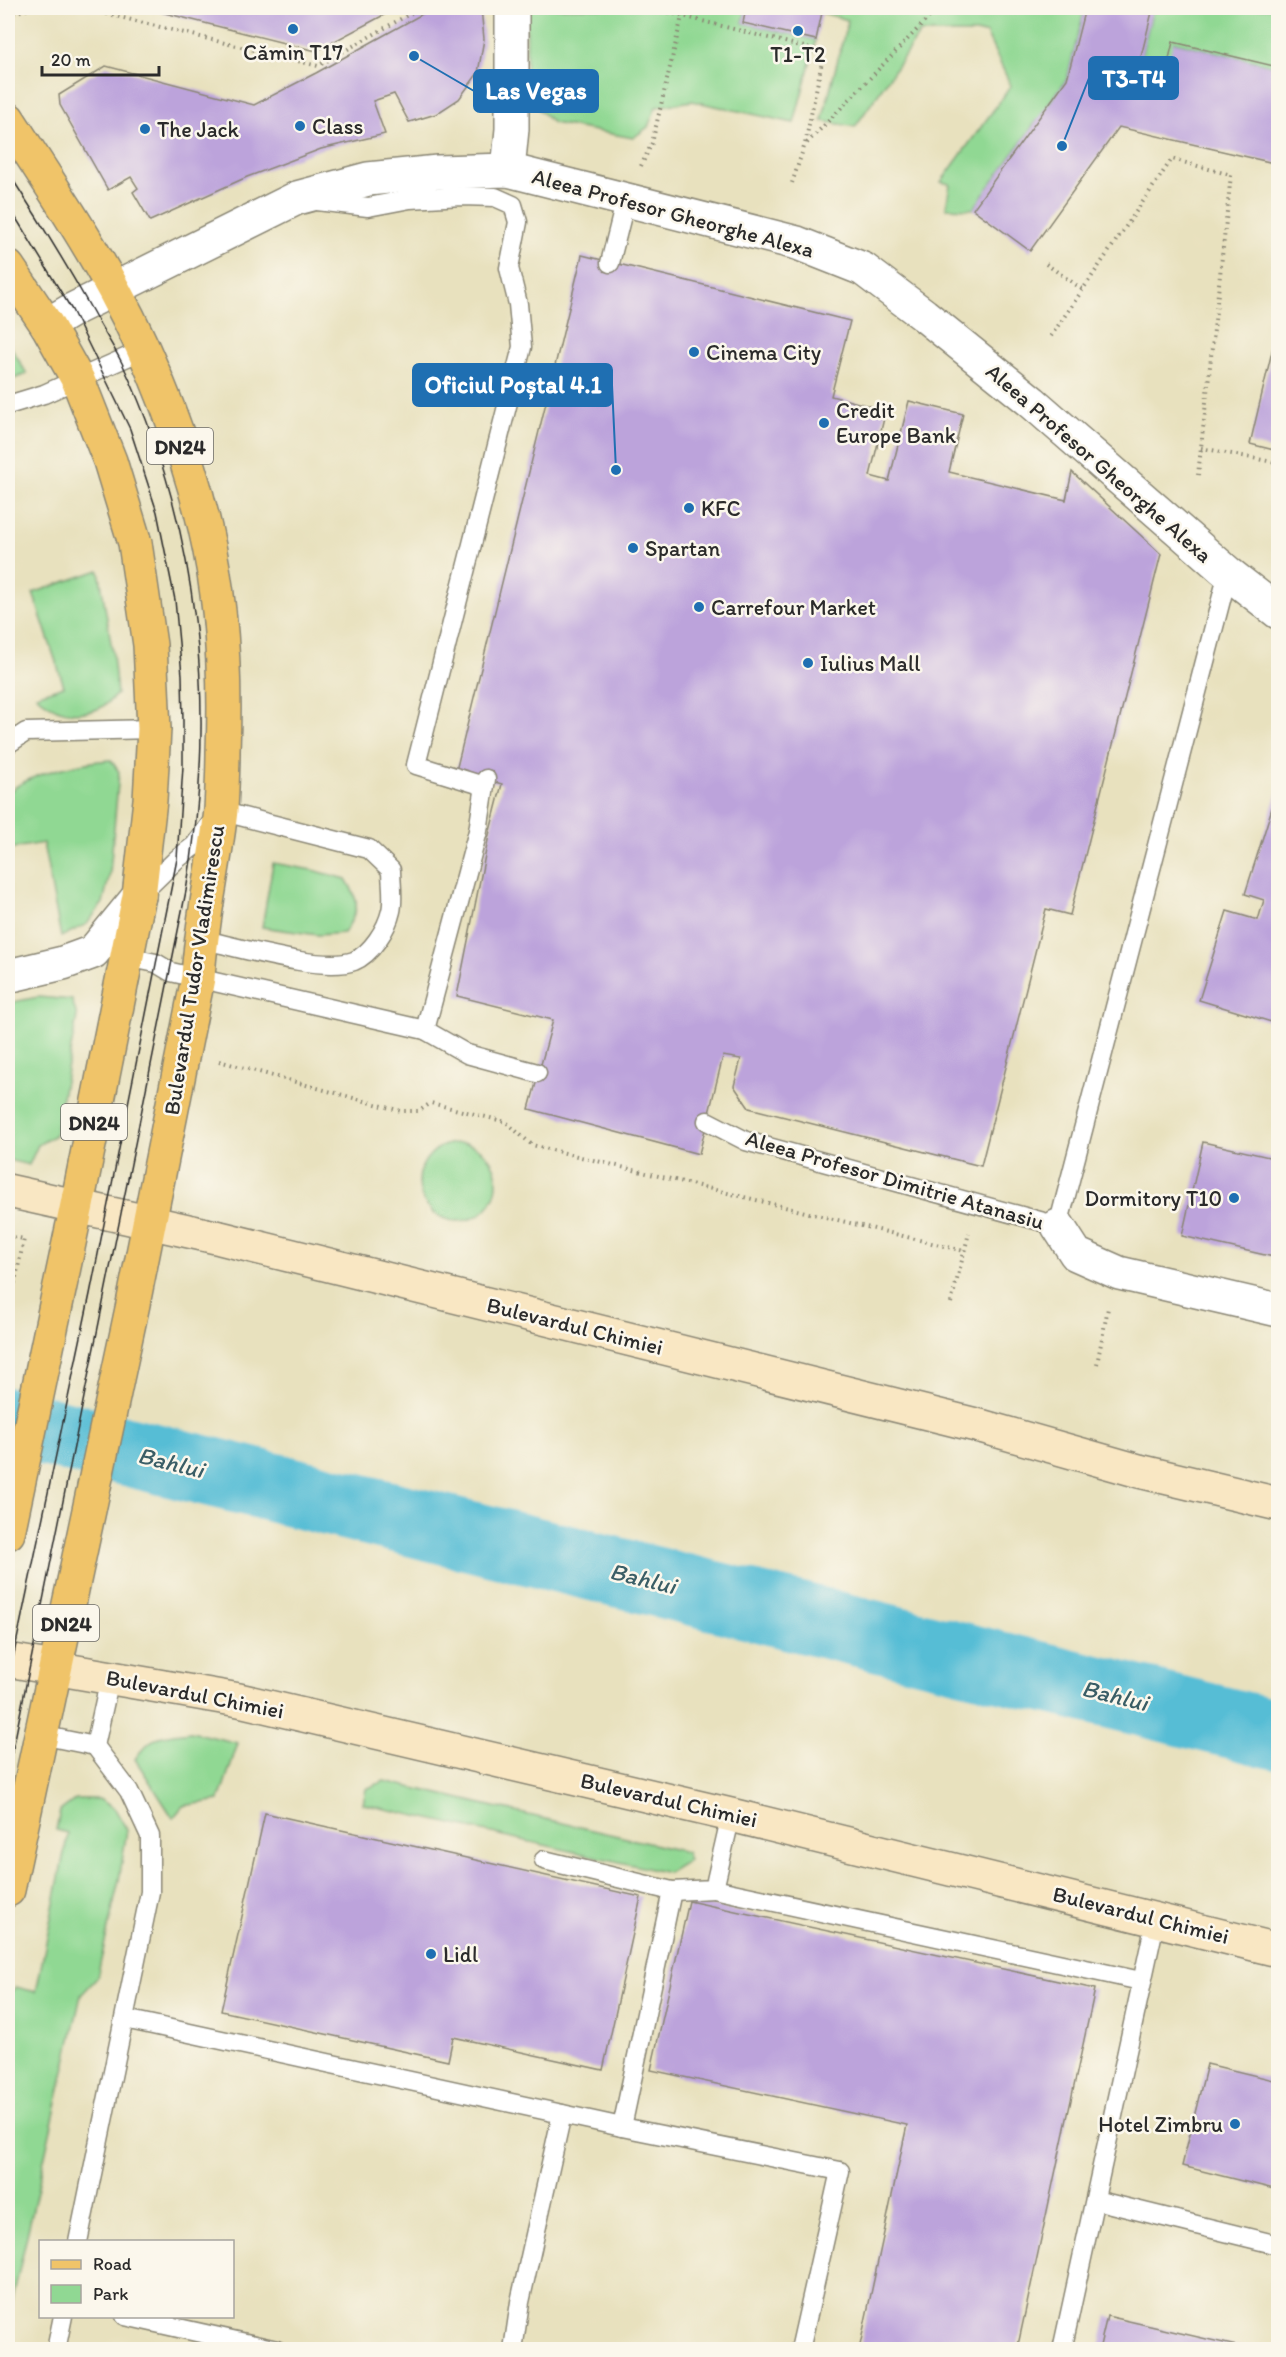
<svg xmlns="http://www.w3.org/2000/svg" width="1286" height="2357" font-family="Itim,sans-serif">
  <rect width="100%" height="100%" fill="#fbf7ec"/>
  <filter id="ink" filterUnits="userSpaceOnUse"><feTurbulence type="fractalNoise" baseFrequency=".0167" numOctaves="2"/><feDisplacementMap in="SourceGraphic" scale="12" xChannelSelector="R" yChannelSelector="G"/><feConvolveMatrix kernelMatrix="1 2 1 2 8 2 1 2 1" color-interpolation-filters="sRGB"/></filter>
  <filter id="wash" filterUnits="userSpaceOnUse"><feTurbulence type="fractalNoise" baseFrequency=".008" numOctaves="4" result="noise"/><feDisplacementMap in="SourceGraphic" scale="24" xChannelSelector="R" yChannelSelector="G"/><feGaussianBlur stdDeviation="1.35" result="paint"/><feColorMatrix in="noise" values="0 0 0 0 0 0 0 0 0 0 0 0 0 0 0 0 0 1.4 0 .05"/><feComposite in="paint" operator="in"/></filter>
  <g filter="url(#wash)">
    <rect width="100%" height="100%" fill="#e8e1be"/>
    <g fill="#90d893" stroke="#5e825f" stroke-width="1.5">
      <path d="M527,8H746L743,23L816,40L794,123L692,101L656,107L648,127L633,138L553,123L526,97Z"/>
      <path d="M823,8H1085L1067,79L973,209L946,208L950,184L941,182L1011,86L986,33H920L855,127L822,121L848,20L822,13Z"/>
      <path d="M1153,8H1278V67L1174,42L1163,84L1136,77Z"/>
      <path d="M8,342L27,374L8,381Z"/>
      <path d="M99,570L113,655L117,694C112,699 105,706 98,709C73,717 54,712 36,695L64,686L33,593Z"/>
      <path d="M111,760L119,772L110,873L103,903L87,924L61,937L43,843L8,849V793C29,773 81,762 111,760Z"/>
      <path d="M273,863L312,870L346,879C361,903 359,909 344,933L318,935L262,927Z"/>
      <path d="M38,997L72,1000L77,1016L55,1135L38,1145L29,1165L8,1160V1003Z"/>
      <circle cx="458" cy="1182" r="39"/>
      <path d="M191,1732L238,1743L219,1800L183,1806L173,1818L135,1759C152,1734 162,1735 191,1732Z"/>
      <path d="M384,1781L686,1852L689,1860L668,1873L363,1804L366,1789Z"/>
      <path d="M76,1799H99L115,1809L127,1830L119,1880L97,1978L81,1995L8,2320V1995L16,1987L36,1992L68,1833L56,1830L60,1811Z"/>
    </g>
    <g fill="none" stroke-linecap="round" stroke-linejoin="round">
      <path stroke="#57bdd5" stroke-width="70" d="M8,1422L1278,1735"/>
    </g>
    <g id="blocks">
      <g fill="#bca3db">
        <path d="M145,8H397L316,51Z"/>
        <path d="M433,8H481L484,39L478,73L459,99L436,114L409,122L394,94L373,101L385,134L321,149L247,177L150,221L133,192L138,188L131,177L108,190L60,105L59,95L106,66L254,105L316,73Z"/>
        <path d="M746,8H823L816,40L743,23Z"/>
        <path d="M1085,8H1153L1136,77L1163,84L1173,42L1278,67V164L1119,127L1030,251L973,209L1067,79Z"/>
        <path d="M582,255L850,321L831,396L886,410L870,476L889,481L909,401L963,414L949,472L1066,500L1072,472L1161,554L1070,915L1046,909L981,1166L749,1108L734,1086L741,1059L723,1056L699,1154L529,1109L553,1020L457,996L489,835L502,784L456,771Z"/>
        <path d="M1278,326V451L1250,444Z"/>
        <path d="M1278,789V1024L1199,1000L1227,911L1258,920L1264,900L1245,894Z"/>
        <path d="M1203,1142L1278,1159V1258L1182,1236Z"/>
        <path d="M265,1813L641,1897L603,2070L453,2037L448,2061L221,2011Z"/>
        <path d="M689,1901L1095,1989L1017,2350H859L907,2125L651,2070Z"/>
        <path d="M1207,2064L1278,2081V2190L1182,2166Z"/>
        <path d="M1107,2316L1250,2349V2350H1099Z"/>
      </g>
    </g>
  </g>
  <g filter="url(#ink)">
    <use href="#blocks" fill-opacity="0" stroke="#8a8674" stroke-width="1.5"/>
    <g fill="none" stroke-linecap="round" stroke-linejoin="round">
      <g stroke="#8a8674" stroke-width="21">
        <g id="service">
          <path d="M317,201L368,207L410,199L462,196L495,197L513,205L518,222L509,268L518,304L522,347L416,765L484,786"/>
          <path d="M610,263L626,199"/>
          <path d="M8,405L44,394L143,350"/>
          <path d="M8,744L26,732L154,729"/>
          <path d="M141,894L177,859L194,846L220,811L369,849L391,870C391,882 394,899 391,911C387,929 371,954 354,961C322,973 235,946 200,939"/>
          <path d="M126,957L156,963L171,972L425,1030L467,1054L537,1073"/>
          <path d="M425,1030L478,831L486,779"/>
          <path d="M707,1121L746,1141L1058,1226L1228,573"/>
          <path d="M41,1735L95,1746L129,1791L150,1836V1892L78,2242"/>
          <path d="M95,1746L110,1678"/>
          <path d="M544,1860L672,1891L714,1889L731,1815"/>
          <path d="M714,1889L1141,1981"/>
          <path d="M125,2019L622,2127L840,2171L800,2350"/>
          <path d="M622,2127L672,1891"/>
          <path d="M1095,2200L1278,2245"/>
          <path d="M125,2316L277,2350"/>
          <path d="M56,2350L63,2316"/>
          <path d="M513,2350L520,2302L562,2114"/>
          <path d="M1062,2350L1156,1918"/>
        </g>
      </g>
      <g stroke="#8a8674" stroke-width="36">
        <g id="minor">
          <path d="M508,170L512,129V8"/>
          <path d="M47,325L72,310L297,198L368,179L438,172L508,170L797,243L863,269L924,315L1032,402L1228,573L1278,612"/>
          <path d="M8,976L63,963L93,952L139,896"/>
          <path d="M1058,1226L1076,1254L1119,1273L1278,1310"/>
        </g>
      </g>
      <g stroke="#8a8674" stroke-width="36">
        <g id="secondary">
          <path d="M8,1191L220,1238L984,1427L1139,1471L1278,1504"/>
          <path d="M8,1660L239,1700L731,1815L1278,1950"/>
        </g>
      </g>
      <g stroke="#8a8674" stroke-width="36">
        <g id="primary">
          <path d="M8,119C44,175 82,231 114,290C152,360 187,450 205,528C222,600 226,677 223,751C223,770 222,790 221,810C215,866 201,921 198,978L133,1304L8,1890"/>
          <path d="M8,267L47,325L78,380L110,461L135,543L150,645L154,729L150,800L139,896L77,1205L8,1533"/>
        </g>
      </g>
      <g stroke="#8a8674" stroke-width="4" stroke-dasharray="1.5 4.5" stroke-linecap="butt">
        <path d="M83,8L318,66L420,8"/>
        <path d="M651,8L824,52L805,144L791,186"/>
        <path d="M8,14L33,8"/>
        <path d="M807,143L938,8"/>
        <path d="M641,166L652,143L684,8"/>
        <path d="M1046,264L1082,289"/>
        <path d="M1051,336L1172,159L1231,175L1198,475"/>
        <path d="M1201,448L1278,463"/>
        <path d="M219,1061L401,1111H419L431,1103L506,1122L532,1145L964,1251"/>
        <path d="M8,1236L24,1239L8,1315"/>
        <path d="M951,1303L969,1233"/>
        <path d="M1097,1364L1108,1308"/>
      </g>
      <use href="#service" stroke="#fff" stroke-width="18"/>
      <use href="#minor" stroke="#fff" stroke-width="33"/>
      <use href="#secondary" stroke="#f9e7c3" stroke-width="33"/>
      <use href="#primary" stroke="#f0c469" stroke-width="33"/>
      <g stroke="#2b2b2b" stroke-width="1.5">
        <path d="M8,172C38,218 66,264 93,312C102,329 113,345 122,363C200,529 218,711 186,891L8,1774"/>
        <path d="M8,205L72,310L130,429L157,512L175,600L182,675L183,722V766L177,859L90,1294L8,1682"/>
      </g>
    </g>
  </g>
  <g fill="#1f6fb2" stroke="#fbf7ec" stroke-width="2">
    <circle cx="293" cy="29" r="6"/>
    <circle cx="798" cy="31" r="6"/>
    <circle cx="300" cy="126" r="6"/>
    <circle cx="145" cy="129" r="6"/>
    <circle cx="694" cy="352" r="6"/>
    <circle cx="824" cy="423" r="6"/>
    <circle cx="689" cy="508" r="6"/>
    <circle cx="633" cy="548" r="6"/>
    <circle cx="699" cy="607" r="6"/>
    <circle cx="808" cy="663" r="6"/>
    <circle cx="1234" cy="1198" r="6"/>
    <circle cx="431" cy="1954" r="6"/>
    <circle cx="1235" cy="2124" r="6"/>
  </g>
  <g text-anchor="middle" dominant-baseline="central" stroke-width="5" stroke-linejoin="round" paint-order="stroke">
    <g fill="#fbf7ec" stroke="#696865" stroke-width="1.5">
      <rect x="147" y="428" width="66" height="36" rx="4.5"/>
      <rect x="61" y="1104" width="66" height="36" rx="4.5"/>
      <rect x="33" y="1605" width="66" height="36" rx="4.5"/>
    </g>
    <g font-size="21" font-weight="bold" fill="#2b2b2b">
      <text x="180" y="446">DN24</text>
      <text x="94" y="1122">DN24</text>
      <text x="66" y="1623">DN24</text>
    </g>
    <g font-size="22" fill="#2b2b2b" stroke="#fbf7ec" text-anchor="start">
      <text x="293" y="52" text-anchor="middle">Cămin T17</text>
      <text x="798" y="54" text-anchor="middle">T1-T2</text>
      <text x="312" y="126">Class</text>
      <text x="157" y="129">The Jack</text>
      <text x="706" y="352">Cinema City</text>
      <text x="836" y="410">Credit<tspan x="836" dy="25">Europe Bank</tspan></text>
      <text x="701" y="508">KFC</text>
      <text x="645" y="548">Spartan</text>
      <text x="711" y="607">Carrefour Market</text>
      <text x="820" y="663">Iulius Mall</text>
      <text x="1222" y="1198" text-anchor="end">Dormitory T10</text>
      <text x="443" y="1954">Lidl</text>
      <text x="1223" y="2124" text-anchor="end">Hotel Zimbru</text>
    </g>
    <g font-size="22" fill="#2b2b2b" stroke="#fbf7ec">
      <text transform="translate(673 213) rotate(15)">Aleea Profesor Gheorghe Alexa</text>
      <text transform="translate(1099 463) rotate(41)">Aleea Profesor Gheorghe Alexa</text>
      <text transform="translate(194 970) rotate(-81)">Bulevardul Tudor Vladimirescu</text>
      <text transform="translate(895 1180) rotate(16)">Aleea Profesor Dimitrie Atanasiu</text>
      <text transform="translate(575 1326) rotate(14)">Bulevardul Chimiei</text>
      <text transform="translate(195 1694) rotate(11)">Bulevardul Chimiei</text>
      <text transform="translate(669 1800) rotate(13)">Bulevardul Chimiei</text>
      <text transform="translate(1141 1915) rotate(14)">Bulevardul Chimiei</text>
    </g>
    <g font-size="24" font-style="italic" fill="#3a5e66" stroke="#fbf7ec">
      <text transform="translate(171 1462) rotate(14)">Bahlui</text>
      <text transform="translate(643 1578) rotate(14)">Bahlui</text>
      <text transform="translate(1115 1695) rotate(14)">Bahlui</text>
    </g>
  </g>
  <path fill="none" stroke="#1f6fb2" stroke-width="2" d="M1062 146L1089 78M414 56L474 91M616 470L612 385"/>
  <g fill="#1f6fb2" stroke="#fbf7ec" stroke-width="2">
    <circle cx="1062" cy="146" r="6"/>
    <circle cx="414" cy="56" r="6"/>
    <circle cx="616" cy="470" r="6"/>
  </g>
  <g fill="#1f6fb2" stroke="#1f6fb2" stroke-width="2">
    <rect x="1089" y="57" width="89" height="42" rx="6"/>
    <rect x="474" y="70" width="124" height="42" rx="6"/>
    <rect x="413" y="364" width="199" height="42" rx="6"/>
  </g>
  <g font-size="24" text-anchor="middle" font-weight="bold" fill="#fff">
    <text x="1134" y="87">T3-T4</text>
    <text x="536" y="99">Las Vegas</text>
    <text x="513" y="393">Oficiul Poștal 4.1</text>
  </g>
  <rect width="1286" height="2357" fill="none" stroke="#fbf7ec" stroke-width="30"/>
  <rect x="39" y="2240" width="195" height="78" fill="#fbf7ec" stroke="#a8a59f" stroke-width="1.5"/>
  <rect x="51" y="2260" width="30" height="9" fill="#f0c469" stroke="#a8a59f" stroke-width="1.5"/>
  <text x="93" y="2270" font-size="18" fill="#2b2b2b">Road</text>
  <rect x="51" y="2285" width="30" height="18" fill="#90d893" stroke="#a8a59f" stroke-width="1.5"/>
  <text x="93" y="2300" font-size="18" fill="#2b2b2b">Park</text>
  <path d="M42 66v9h117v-9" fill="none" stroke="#2b2b2b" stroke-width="3"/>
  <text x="51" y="66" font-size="18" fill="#2b2b2b" stroke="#fbf7ec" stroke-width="4.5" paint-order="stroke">20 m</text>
</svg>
